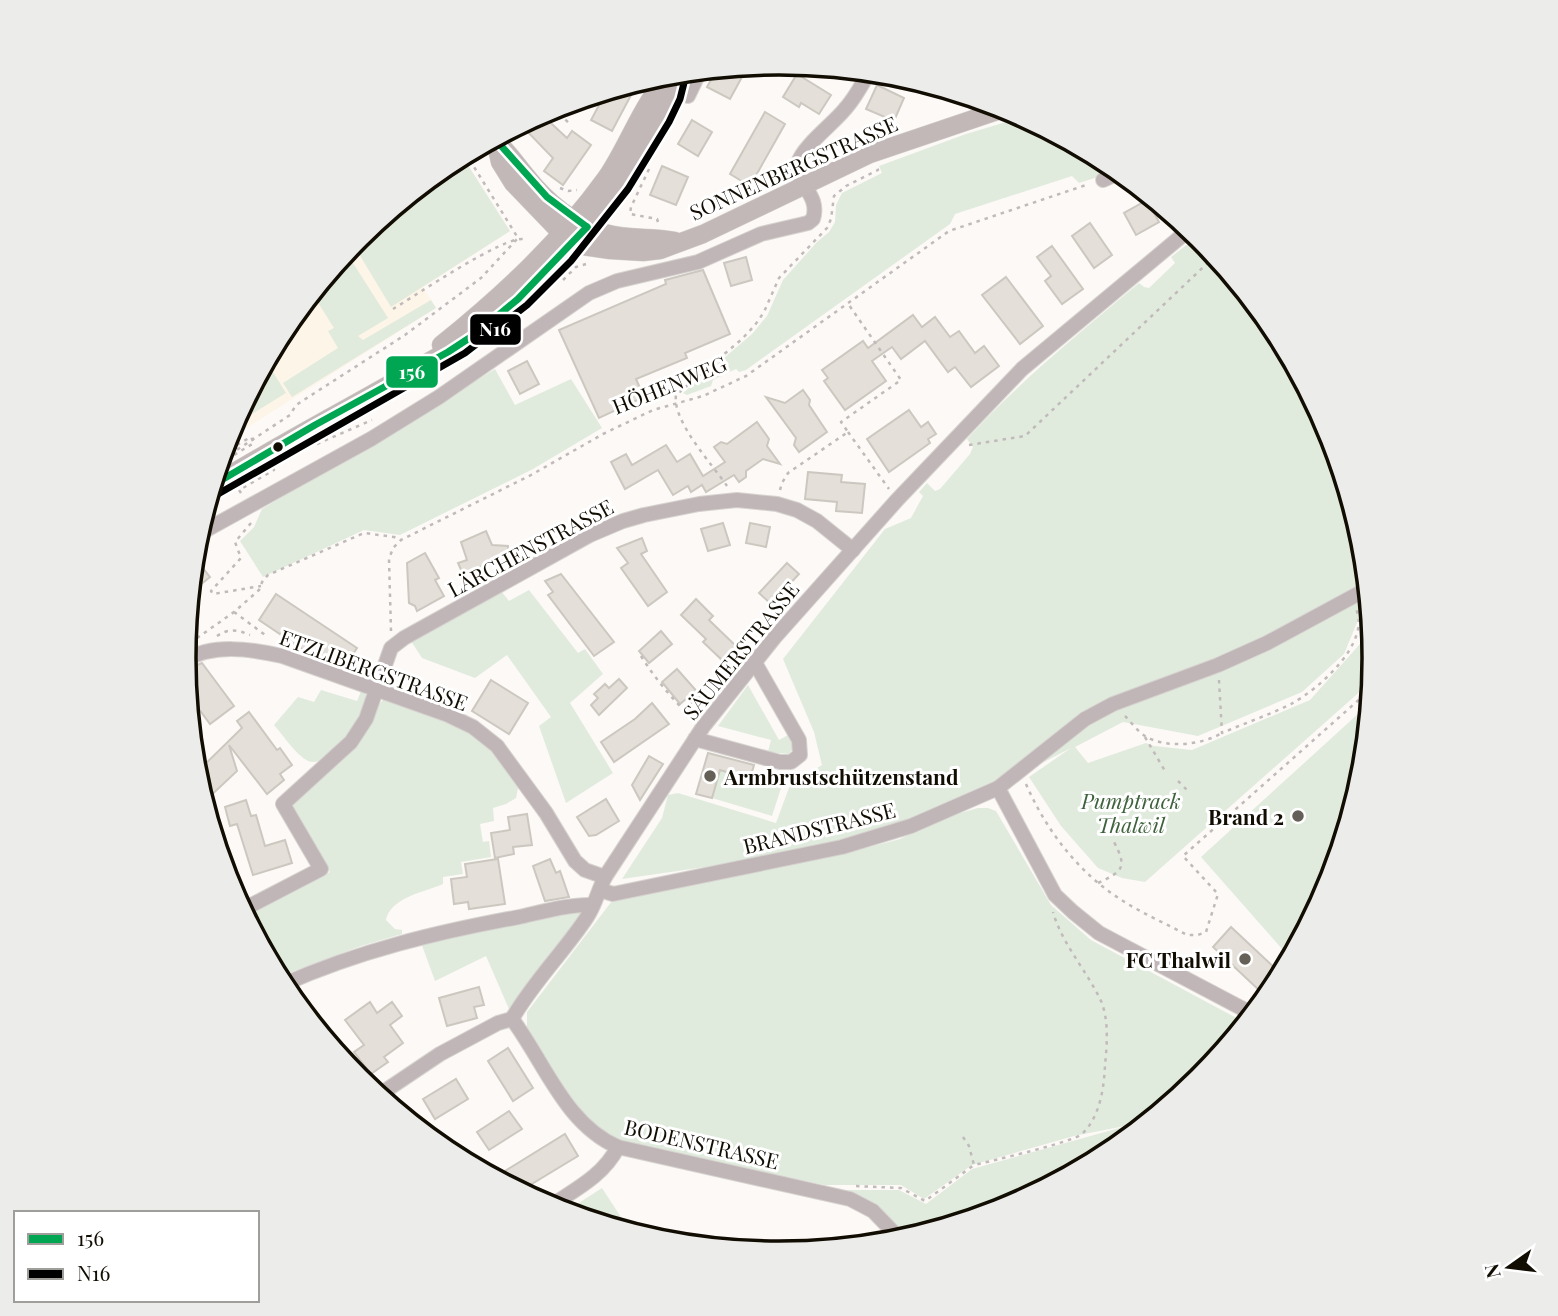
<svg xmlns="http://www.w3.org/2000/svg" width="1558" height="1316" font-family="'Playfair Display',serif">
  <rect width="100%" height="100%" fill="#fcf9f6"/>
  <path fill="#fdf5e7" d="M462,156L510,231L423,287L436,308L226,441L229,430L285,327L359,237L449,163Z"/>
  <g fill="#e0ebdd">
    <path d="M1023,117L1102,159L1110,173L1079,183L1072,176L955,214L950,224L746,370L739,372L736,369L713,380L711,386L687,395L683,393L752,334L767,316L783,280L817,242L829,232L835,222L836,205L842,193L882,173L879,166L966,134Z"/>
    <path d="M462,156L510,231L391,307L353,244L449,163Z"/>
    <path d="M1198,236L1274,328L1329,431L1363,542L1368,596L1344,654L1302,692L1198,736L1123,722L1075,747L1088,763L1146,743L1154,746L1192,750L1310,700L1360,644L1369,604L1374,658L1372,681L1145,882L1122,878L1098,868L1061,826L1029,777L1071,748L928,822L774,857L622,879L662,818L668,795L678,793L776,823L790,785L822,765L814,732L783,659L885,529L911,518L923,496L919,492L927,483L935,491L940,489L970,454L973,447L967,439C1019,382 1079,333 1139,283L1144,287L1149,288L1175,263L1171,257Z"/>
    <path d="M346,252L388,318L358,336L363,340L431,300L436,308L292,397L283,383L338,348L328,331L334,328L312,293Z"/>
    <path d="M266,361L286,393L234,425L233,423Z"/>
    <path d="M495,369L515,405L571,379L602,428L533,469L400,535L364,530L263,577L240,541L254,527L262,509Z"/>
    <path d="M529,590L578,653L585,649L603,674L570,703L613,773L566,803L539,726L551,717L507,655L475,678L422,658L411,641L501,591L509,601Z"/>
    <path d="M748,685L779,740L790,734L794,747L789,754L768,752L771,740L718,726Z"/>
    <path d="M362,689L368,698C364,707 360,719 355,728C347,739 322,768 308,761C295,754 284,736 274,725L298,697L314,702L321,690L357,701Z"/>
    <path d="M390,699L459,724L481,738L519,783L516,798L506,804L493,808L494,821L480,824L483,842L489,841L491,857L461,862L463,874L443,877V884C424,892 390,898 386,920L395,929L402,930V934L361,946L281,976L251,911L330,872L292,813L290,804L383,700Z"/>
    <path d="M1370,703L1362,774L1329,886L1290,958L1201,857Z"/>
    <path d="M720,770L750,779L751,774L783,782L772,816L712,798Z"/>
    <path d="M978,808H988L996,811L1051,905L1091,940L1244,1022L1245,1024L1199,1079L1147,1122L1088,1162L1006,1208L907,1238L860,1196L841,1190H899L926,1204L972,1169L1130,1125L1074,1136L972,1165L924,1199L901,1185H825L622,1143L595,1131L573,1105L527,1031V1012L612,901L862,849L900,839L946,817Z"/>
    <path d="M576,912L580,913L579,918L509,1009L486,956L435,981L420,940Z"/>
    <path d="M602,1188L630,1231L565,1212Z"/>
  </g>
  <g fill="#e4dfd8" stroke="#ccc8c0" stroke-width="2">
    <path d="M748,66L730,99L707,87L717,69Z"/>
    <path d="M797,74L831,95L819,114L801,103L799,107L783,97Z"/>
    <path d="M638,82L612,131L591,120L606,92Z"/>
    <path d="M877,85L904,98L894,121L866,109Z"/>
    <path d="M765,112L785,124L750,186L730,174Z"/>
    <path d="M541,114L567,138L572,131L591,145L563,185L544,171L553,158L521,125Z"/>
    <path d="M692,120L712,132L698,156L678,144Z"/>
    <path d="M662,166L688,177L676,205L650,195Z"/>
    <path d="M1147,200L1159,222L1136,235L1124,213Z"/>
    <path d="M1090,223L1112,255L1094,268L1072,236Z"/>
    <path d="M1052,246L1083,289L1062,304L1045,281L1051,276L1037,257Z"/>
    <path d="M746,257L752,280L731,286L724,263Z"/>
    <path d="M703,270L730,334L685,353L687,358L636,379L644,397L599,418L559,330L666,284L665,280Z"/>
    <path d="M1006,277L1043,326L1020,344L982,295Z"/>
    <path d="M913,315L922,327L935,317L950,337L959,331L975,353L984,346L999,366L971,387L955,367L948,372L925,341L901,359L892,347L872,361L886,381L845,410L824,381L828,378L822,370L863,341L868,348Z"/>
    <path d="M527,361L539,384L520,394L508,371Z"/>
    <path d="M803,390L810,400L809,405L827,432L799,452L794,445L796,438L766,397L785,403Z"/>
    <path d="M909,410L921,427L928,422L936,434L928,439L930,443L889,472L867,439Z"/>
    <path d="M757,422L769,439L767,446L780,464L763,459L746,471V477L739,482L734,475L706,492L702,485L691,492L688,486L673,495L658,470L625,489L611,462L626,454L632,465L666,445L677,462L690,454L703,476L725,462L714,447L721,442L727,444Z"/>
    <path d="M808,472L842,475L841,482L865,484L862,513L836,511L837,502L805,499Z"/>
    <path d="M723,523L730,545L708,551L701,529Z"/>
    <path d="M750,523L770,527L766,547L746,543Z"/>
    <path d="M486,531L492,545L508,546L507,562L495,561L463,574L458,563L467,560L461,542Z"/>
    <path d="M642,538L647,551L641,554L667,592L648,606L621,568L628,563L617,548Z"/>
    <path d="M425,553L439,578L435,580L444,596L417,611L415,606L409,603L407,563Z"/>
    <path d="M787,563L799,574L771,604L759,593Z"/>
    <path d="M201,566L210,577L190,593L192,574Z"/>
    <path d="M561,574L614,642L594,656L548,595L553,592L545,581Z"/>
    <path d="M276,594L357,648L344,668L331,663L316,653L314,657L259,620Z"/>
    <path d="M696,599L713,616L709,620L737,647L723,661L703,642L706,639L681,615Z"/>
    <path d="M661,631L672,644L649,663L639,651Z"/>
    <path d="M202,663L234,706L210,724L187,693L185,670Z"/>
    <path d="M677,669L701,696L692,703L687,698L680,704L662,682Z"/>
    <path d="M619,679L627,688L599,715L591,705L598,698L594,694L605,684L609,688Z"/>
    <path d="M491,680L528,703L509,734L472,711Z"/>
    <path d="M652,703L669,724L614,762L601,742L635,719Z"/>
    <path d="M249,712L277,750L280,748L292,765L280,774L284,780L267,794L229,745L237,771L204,802L195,774L242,728L237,721Z"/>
    <path d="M708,753L754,765L750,779L720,770L712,798L696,794Z"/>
    <path d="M649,756L663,764L640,800L632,785Z"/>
    <path d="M606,799L619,821L596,835L589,836L577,817Z"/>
    <path d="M246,800L251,816L256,815L265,846L285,840L292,863L253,875L237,824L230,826L225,807Z"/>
    <path d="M527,814L532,845L513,847L514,854L495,858L491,833L510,830L508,817Z"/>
    <path d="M498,859L505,904L469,909L468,902L454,904L451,879L467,877L465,864Z"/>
    <path d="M550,859L556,873L560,871L569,897L545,901L533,866Z"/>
    <path d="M1231,927L1278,971L1260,991L1213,947Z"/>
    <path d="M479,987L484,1005L474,1007L477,1018L447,1026L439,998Z"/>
    <path d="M370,1002L377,1013L392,1002L402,1016L390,1025L403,1043L384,1057L388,1062L371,1074L354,1052L364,1045L345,1020Z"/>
    <path d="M508,1048L533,1088L513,1101L488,1061Z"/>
    <path d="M456,1079L468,1099L435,1119L423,1099Z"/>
    <path d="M509,1111L522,1129L489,1150L477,1132Z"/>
    <path d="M565,1134L578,1156L520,1191L506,1184L500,1174Z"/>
  </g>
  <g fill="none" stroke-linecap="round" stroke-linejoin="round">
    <g stroke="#d6d3d0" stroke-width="16">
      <g id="minor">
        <path d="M688,96L700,71"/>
        <path d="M1103,180L1121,172"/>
        <path d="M197,535L371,439L439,397L589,293L617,281L698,262L761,234L808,223L813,219C821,193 793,184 798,163C803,146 833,124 845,109C855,98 862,85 869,72"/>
        <path d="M184,661C212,643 251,649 282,656L448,715L473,727L497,746L546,813L575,861L585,870L605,877"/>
        <path d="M695,739L780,762H791L800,755L799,740L754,661"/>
        <path d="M998,788L1055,895L1073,912L1099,933L1247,1011L1255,1012"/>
        <path d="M600,890L613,894L842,847L911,826L998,788L1085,719L1113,704L1218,665L1267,643L1367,589"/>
        <path d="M242,910L321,869L283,804L351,742L366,719L391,648L404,638L590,535L623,521L644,515L699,504L737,500L777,504L797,510L817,521L853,550"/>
        <path d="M282,985C358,951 437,932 519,917C542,912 569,904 593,905"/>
        <path d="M512,1019C533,982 564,952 587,917C595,905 598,891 605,877L703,727L775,637L897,500L1022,369L1190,229"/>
        <path d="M512,1019C545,1063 565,1124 618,1147L850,1199L873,1211L901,1240"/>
        <path d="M379,1095L440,1054L498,1023L512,1019"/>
        <path d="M549,1207C576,1189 603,1176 618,1147"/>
      </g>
    </g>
    <g stroke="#d6d3d0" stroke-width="19">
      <g id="major">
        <path d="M495,139L500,162L513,183L562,234L572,242L583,246L610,250L643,252L660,250L703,234L870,154L1006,108"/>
        <path d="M495,140C508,151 516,164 527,177C546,201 574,225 605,233C628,240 652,236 675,241"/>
        <path d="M441,345C503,295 559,243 606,178C628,147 644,98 671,74"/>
        <path d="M213,485C278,445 345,410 411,372C432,359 454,349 475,334C536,291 596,223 635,159C650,133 671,103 676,73"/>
      </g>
    </g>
    <g stroke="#c1baba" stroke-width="2.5" stroke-dasharray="3.5 5" stroke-linecap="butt">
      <path d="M553,108L570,124"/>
      <path d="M649,169L631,207L630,214L657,219L658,222"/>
      <path d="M560,188L568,191L577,190"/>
      <path d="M563,280L576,267L586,264"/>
      <path d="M393,309C415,296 503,236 524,239"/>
      <path d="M848,432L889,489"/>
      <path d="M317,444L372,420"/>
      <path d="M969,445L1025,436L1215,256"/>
      <path d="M223,459L290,415L296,405L405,335L481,278L518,238L466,154"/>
      <path d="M727,486C712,464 672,421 676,395L742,339L755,325L764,312L779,278L827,228L831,219L834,196L846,186L878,170L877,166"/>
      <path d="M780,490L782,483L788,473L848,432L841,422L901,380L849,305"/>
      <path d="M241,493L239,490L274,470L273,468"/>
      <path d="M251,523L235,542L241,558L211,591L213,594L261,586"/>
      <path d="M234,612L268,637"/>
      <path d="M391,631L389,559L393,548L401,540L531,475L603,434L653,410L703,396L746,376L949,231L1089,184"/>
      <path d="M217,636C228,628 239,630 250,635"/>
      <path d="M190,643L234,612L259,590L263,580L268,575L364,533L394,537L401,540"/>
      <path d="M641,656C656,680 673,700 693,719"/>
      <path d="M1219,680L1222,733C1245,723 1269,715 1291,704C1319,689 1371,643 1356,609"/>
      <path d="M1125,716C1131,722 1138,732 1145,736C1166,749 1202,745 1222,733"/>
      <path d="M1145,737L1165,771"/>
      <path d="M1178,781L1190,793"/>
      <path d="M1026,784C1046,830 1078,872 1120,899C1141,913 1165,923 1187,935H1198L1206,932L1218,894L1183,856L1371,689"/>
      <path d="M1098,883C1124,871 1127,867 1114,842"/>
      <path d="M963,1137L969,1146L974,1165C991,1161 1073,1142 1082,1134C1100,1117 1104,1088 1105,1065C1107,1045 1109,1020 1101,1001C1087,971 1062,944 1053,912"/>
      <path d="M856,1186L901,1188L925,1201L974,1165"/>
    </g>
    <use href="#minor" stroke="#c1b6b7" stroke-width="14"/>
    <use href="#major" stroke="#c3b8b8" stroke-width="18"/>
    <path stroke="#c1baba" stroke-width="2.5" stroke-dasharray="3.5 5" stroke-linecap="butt" d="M222,453L251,437L254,443L224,461L239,490"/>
    <g stroke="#fff" stroke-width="12">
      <g id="bus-1">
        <path d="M495,139L547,197L587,227"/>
        <path d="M213,485L315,425L448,352L477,333L518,299L587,227"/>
      </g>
    </g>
    <g stroke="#fff" stroke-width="12">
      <path id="bus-2" d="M218,494L465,353L527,305L571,261L628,189L669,122L680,99L686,75"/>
    </g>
    <use href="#bus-1" stroke="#00a651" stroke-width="7"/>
    <use href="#bus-2" stroke="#000" stroke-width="7"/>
  </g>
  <circle fill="#120d03" stroke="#fff" stroke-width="2.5" cx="278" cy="447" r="6"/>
  <g fill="#646058" stroke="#fff" stroke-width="2.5">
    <circle cx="710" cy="776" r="7"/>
    <circle cx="1298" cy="816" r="7"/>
    <circle cx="1245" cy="959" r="7"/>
  </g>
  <g text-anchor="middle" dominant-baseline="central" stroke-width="6" stroke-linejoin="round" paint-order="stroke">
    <g font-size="21" fill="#120d03" stroke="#fff">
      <text transform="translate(793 167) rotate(-24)">SONNENBERGSTRASSE</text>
      <text transform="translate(669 384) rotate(-22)">HÖHENWEG</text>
      <text transform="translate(530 547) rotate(-28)">LÄRCHENSTRASSE</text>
      <text transform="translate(740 650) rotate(-51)">SÄUMERSTRASSE</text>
      <text transform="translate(374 669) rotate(20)">ETZLIBERGSTRASSE</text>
      <text transform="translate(819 827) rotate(-14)">BRANDSTRASSE</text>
      <text transform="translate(702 1143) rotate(13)">BODENSTRASSE</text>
    </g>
    <g font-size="21" font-weight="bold" fill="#120d03" stroke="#fff" text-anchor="end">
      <text x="724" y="776" text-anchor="start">Armbrustschützenstand</text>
      <text x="1284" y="816">Brand 2</text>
      <text x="1231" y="959">FC Thalwil</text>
    </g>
    <g font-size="21" font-style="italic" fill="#3e623c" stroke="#fff">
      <text x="1131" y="800">Pumptrack<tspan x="1131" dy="24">Thalwil</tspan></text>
    </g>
  </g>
  <path d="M0 0H1558V1316H0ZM196 658a583 583 0 1 1 1166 0a583 583 0 1 1-1166 0Z" fill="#ececeb" fill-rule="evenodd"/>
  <path fill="none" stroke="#120d03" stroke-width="3.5" d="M196 658a583 583 0 1 1 1166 0a583 583 0 1 1-1166 0Z"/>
  <g stroke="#fff" stroke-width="2.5">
    <rect x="469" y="313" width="53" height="33" rx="7" fill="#000"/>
    <rect x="385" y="355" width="54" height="34" rx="7" fill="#00a651"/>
  </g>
  <g font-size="19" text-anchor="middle" font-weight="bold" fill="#fff">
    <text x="495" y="336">N16</text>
    <text x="412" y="379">156</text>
  </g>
  <rect x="14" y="1211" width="245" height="91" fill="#ffffff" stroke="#a09e9a" stroke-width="2"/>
  <rect x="28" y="1234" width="35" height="10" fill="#00a651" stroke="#a09e9a" stroke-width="2"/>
  <text x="77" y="1246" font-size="21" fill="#120d03">156</text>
  <rect x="28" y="1269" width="35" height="10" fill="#000000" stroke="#a09e9a" stroke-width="2"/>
  <text x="77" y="1281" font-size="21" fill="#120d03">N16</text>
  <g transform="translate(1509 1267) rotate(256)" stroke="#ffffff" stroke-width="5" paint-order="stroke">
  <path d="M0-5L12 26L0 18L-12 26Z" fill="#120d03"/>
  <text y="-10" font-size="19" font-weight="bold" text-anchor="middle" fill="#120d03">N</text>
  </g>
</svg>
